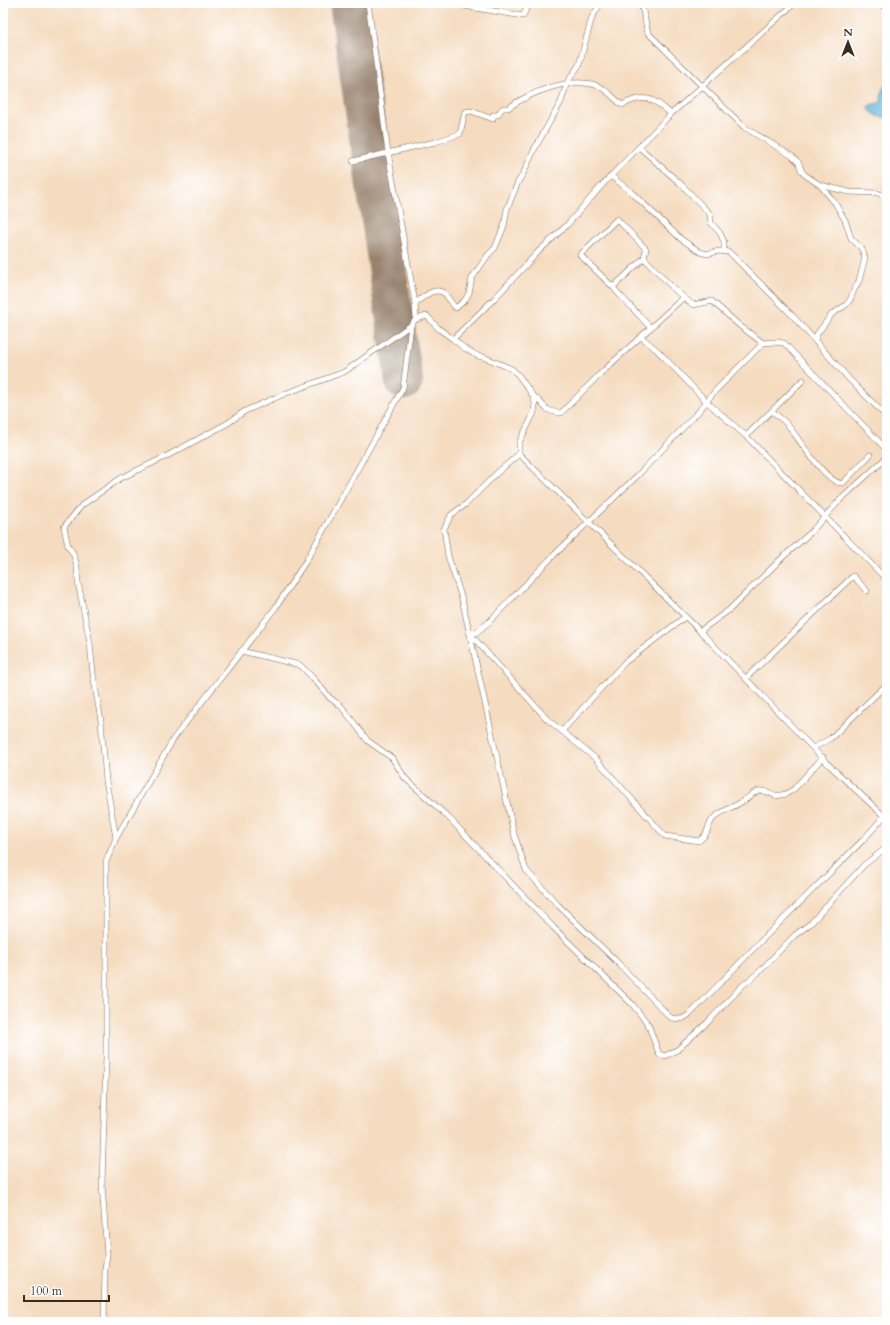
<svg xmlns="http://www.w3.org/2000/svg" width="890" height="1325" font-family="Cardo,serif">
  <rect width="100%" height="100%" fill="#fff"/>
  <filter id="ink" filterUnits="userSpaceOnUse"><feTurbulence type="fractalNoise" baseFrequency=".025" numOctaves="2"/><feDisplacementMap in="SourceGraphic" scale="8" xChannelSelector="R" yChannelSelector="G"/><feConvolveMatrix kernelMatrix="1 2 1 2 8 2 1 2 1" color-interpolation-filters="sRGB"/></filter>
  <filter id="wash" filterUnits="userSpaceOnUse"><feTurbulence type="fractalNoise" baseFrequency=".012" numOctaves="4" result="noise"/><feDisplacementMap in="SourceGraphic" scale="16" xChannelSelector="R" yChannelSelector="G"/><feGaussianBlur stdDeviation="0.9" result="paint"/><feColorMatrix in="noise" values="0 0 0 0 0 0 0 0 0 0 0 0 0 0 0 0 0 1.4 0 .05"/><feComposite in="paint" operator="in"/></filter>
  <g filter="url(#wash)">
    <rect width="100%" height="100%" fill="#f5dbbf"/>
    <path fill="#5cb1d8" stroke="#4c6e7b" d="M887,84V117C881,119 872,114 869,109V106C873,103 876,104 881,102C881,96 881,87 887,84Z"/>
    <g fill="none" stroke-linecap="round" stroke-linejoin="round">
      <path stroke="#98826e" stroke-width="38" d="M348,3L404,381"/>
    </g>
  </g>
  <g filter="url(#ink)">
    <g fill="none" stroke-linecap="round" stroke-linejoin="round">
      <g stroke="#7c6856" stroke-width="6">
        <g id="minor">
          <path d="M368,3L388,153L415,303L416,319"/>
          <path d="M465,3L464,6L523,16L529,3"/>
          <path d="M641,3L648,33L744,127L792,156L799,163L801,170L805,175L820,185L849,192L877,193L883,195L887,199"/>
          <path d="M881,3L887,9"/>
          <path d="M887,33V35"/>
          <path d="M639,147L682,185L710,214L711,223L720,233L724,242V252"/>
          <path d="M353,161L435,142L460,134L465,112L471,111L493,119V115H498L500,111L503,108H508C531,92 570,76 598,86C606,89 615,99 622,105C644,93 654,98 671,114"/>
          <path d="M611,176L630,191L681,239L700,252L707,254L719,251L729,252L792,315L850,380L887,417"/>
          <path d="M644,258L676,291L693,305L712,301L740,326L763,343L774,342L784,343L887,450"/>
          <path d="M613,287L644,258L646,249L617,219L580,255L613,287L617,292L651,328"/>
          <path d="M415,303C423,298 434,286 444,293C447,295 452,305 456,308L465,300L469,293L472,278L488,255L495,248L504,226L507,209L518,182L523,174L535,148L561,102L567,83L579,65L592,17L601,3"/>
          <path d="M641,337L657,350L707,402L746,436L887,580"/>
          <path d="M453,339L464,348L478,356L486,358L512,369L519,376L533,396L535,403L534,413L519,443V454L700,631L829,765L884,816"/>
          <path d="M815,341L817,334L832,314L846,305L850,300L854,290L859,281L865,258L862,249L851,238L845,220L835,203L820,185"/>
          <path d="M533,396C546,404 541,411 561,413L600,374L683,298"/>
          <path d="M772,411C776,415 782,419 786,423C797,435 827,486 843,483L870,455"/>
          <path d="M746,436L803,380"/>
          <path d="M519,454L497,473L466,504L451,515L444,529L448,556L462,599L514,834L526,870L558,905L615,960L671,1018L682,1019L690,1014L762,940L863,840L887,813"/>
          <path d="M700,631L729,610L782,558L810,533L840,500L887,457"/>
          <path d="M469,632L476,633L489,622L554,555L638,475L699,411L715,391L763,343"/>
          <path d="M471,635L547,719L596,759L665,836L699,841C709,833 706,830 712,820C717,812 735,807 743,801C749,798 751,793 758,791C765,790 771,793 776,796L786,794L794,789L823,757"/>
          <path d="M241,651L300,665L313,678L330,698L341,706L368,741L392,758L405,778L447,816L554,928L632,1004L648,1024L659,1054L665,1056L677,1050L708,1022L743,985L758,973L795,935L811,923L864,865L887,847"/>
          <path d="M746,678L853,576L867,591"/>
          <path d="M562,731L625,662L685,617"/>
          <path d="M813,748L831,738L887,684"/>
          <path d="M116,838L106,781L101,721L93,674L90,643L78,582L77,566L73,553L68,546L64,527L82,505L121,478L165,457L228,423L245,411L284,394L344,372L411,325"/>
          <path d="M104,1322L105,1269L107,1255L102,1184L106,1056V862L116,838L174,738L276,607L306,561L403,388L411,325L416,319L427,316L439,329L453,339L494,299L539,251L567,225L604,183L671,114L795,3"/>
        </g>
      </g>
      <use href="#minor" stroke="#fff" stroke-width="5"/>
    </g>
  </g>
  <rect width="890" height="1325" fill="none" stroke="#fff" stroke-width="16"/>
  <g transform="translate(848 42)" stroke="#ffffff" stroke-width="3" paint-order="stroke">
  <path d="M0-3L7 15L0 10L-7 15Z" fill="#3b2a1e"/>
  <text y="-6" font-size="11" font-weight="bold" text-anchor="middle" fill="#3b2a1e">N</text>
  </g>
  <path d="M24 1295v6h85v-6" fill="none" stroke="#3b2a1e" stroke-width="2"/>
  <text x="30" y="1295" font-size="12" fill="#3b2a1e" stroke="#ffffff" stroke-width="3" paint-order="stroke">100 m</text>
</svg>
